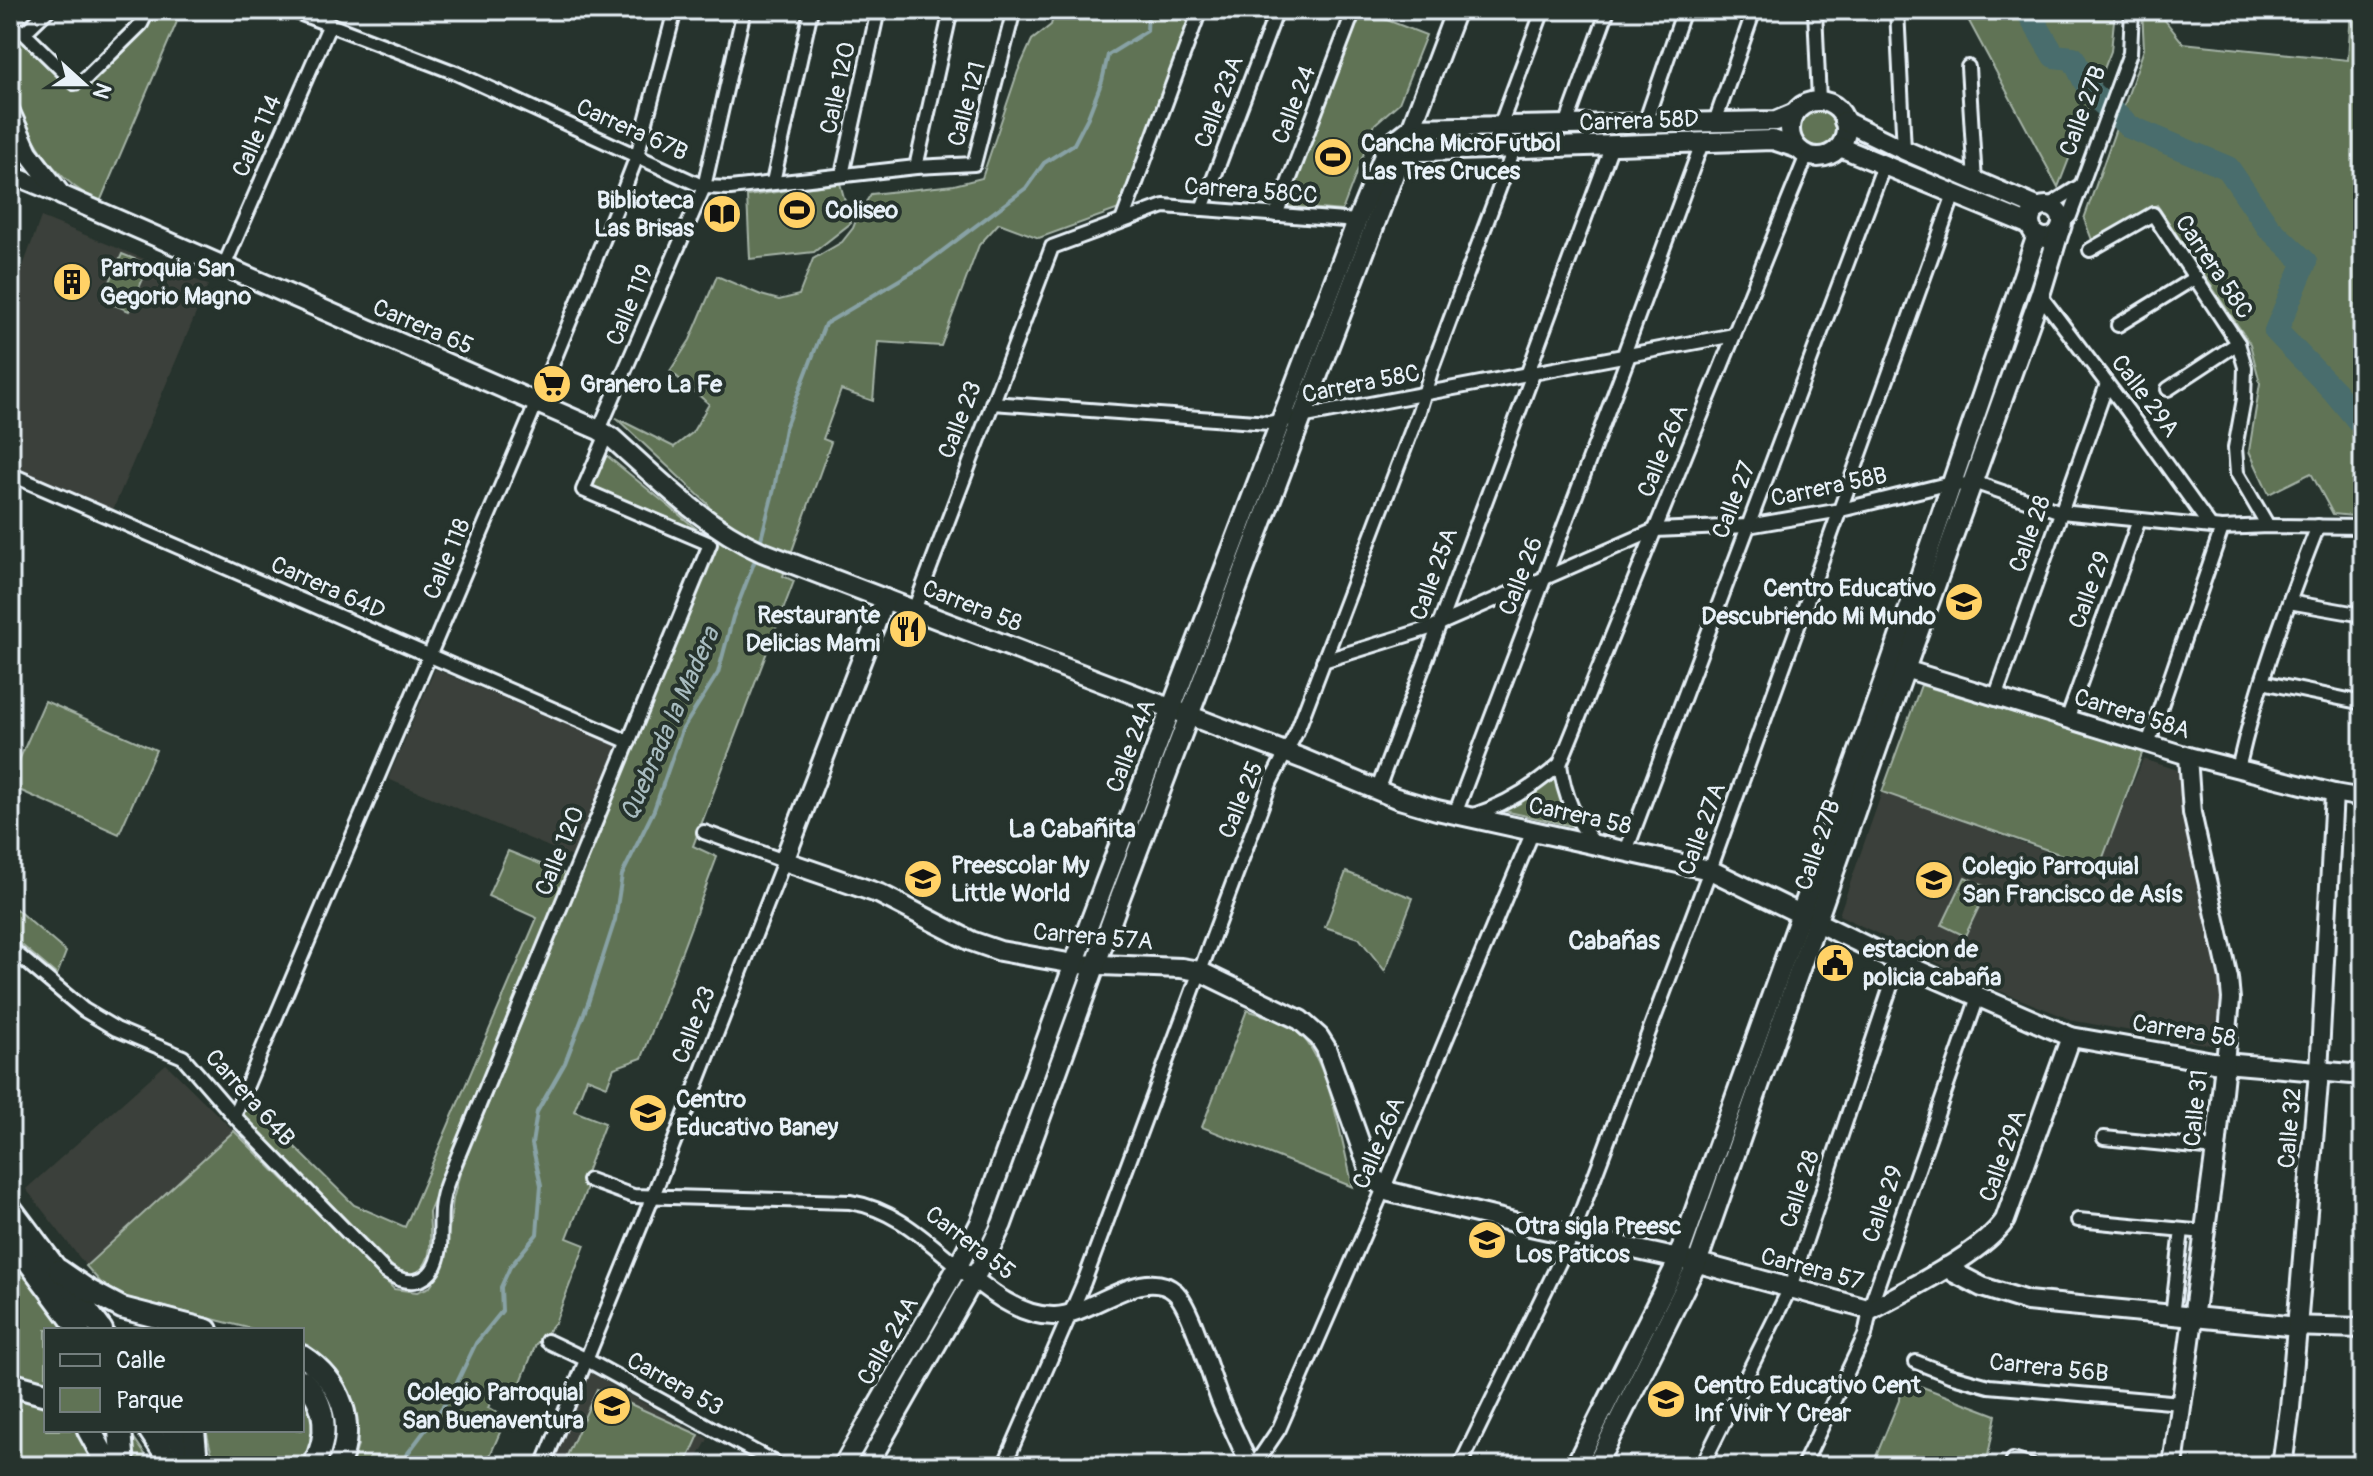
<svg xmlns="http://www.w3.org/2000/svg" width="2373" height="1476" font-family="Pangolin,sans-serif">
  <rect width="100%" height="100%" fill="#26332d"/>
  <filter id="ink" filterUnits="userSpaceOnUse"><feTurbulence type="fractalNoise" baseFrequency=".0125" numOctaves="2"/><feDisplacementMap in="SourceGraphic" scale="16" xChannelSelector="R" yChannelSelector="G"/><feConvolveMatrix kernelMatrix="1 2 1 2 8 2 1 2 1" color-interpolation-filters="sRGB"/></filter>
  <g filter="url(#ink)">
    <g fill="#3b403a">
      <path d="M41,217L208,285L112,512L10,467V302Z"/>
      <path d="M435,669L619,747L573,857L388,779Z"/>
      <path d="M2143,759L2181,771L2184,815L2219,979L2221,1002L2216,1046L2075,1021L1977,982L1839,915L1882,792L2030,846L2099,867Z"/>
      <path d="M166,1064L234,1131L86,1266L26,1189Z"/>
      <path d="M589,1372L708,1439L693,1466H550Z"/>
    </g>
    <g fill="#607355" stroke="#a4b2a6" stroke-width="2">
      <path d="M152,10H182L100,202C61,184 35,148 19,108C16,101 11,92 10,84C8,73 10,58 10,46L24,37L79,90L144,26Z"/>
      <path d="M1055,10H1192L1119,209L1039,238L999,223L979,245L941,346L878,342L873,401L841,390L823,439L831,442L783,576L794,581L693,846L717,857L642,1058L614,1068L607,1086L587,1078L574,1111L605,1123L587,1170L588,1185L567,1238L585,1245L555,1323L536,1344L519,1387L500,1380L488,1408L507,1416L486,1465L464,1456L459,1466H351L358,1446L355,1417L347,1389L317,1355L302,1347V1330H256L121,1296L102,1284L86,1266L234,1131L394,1289L417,1292L430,1287L437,1277L445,1260L453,1199L460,1173L716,546L708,504L616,418L674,447L692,433L709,404L670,371L690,340L717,276L761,295L779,300L799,295L813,259L842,242L853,228L859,213L871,194L954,185L982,178L1018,71L1032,40L1051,25Z"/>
      <path d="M1361,10L1426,35L1399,103L1375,124L1342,211L1285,206Z"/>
      <path d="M1963,10H2115L2111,51L2058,187Z"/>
      <path d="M2142,10H2160V14L2183,43L2348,60L2351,10H2363V517L2333,514L2311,473L2269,494L2249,451L2260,383L2250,344L2157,205L2092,240L2084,219L2144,49Z"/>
      <circle cx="1818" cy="129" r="21"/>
      <path d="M840,183L851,223L814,252L750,259L747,196Z"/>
      <path d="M122,254L149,265L129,311L102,300Z"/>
      <path d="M606,455L709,539L592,486Z"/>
      <path d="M1921,685L2143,751L2099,868L1882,792Z"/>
      <path d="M45,701L156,750L119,834L10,786V781Z"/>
      <path d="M1556,774L1559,794L1577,827L1504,811L1540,789Z"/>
      <path d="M508,851L568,875L429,1212C430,1235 437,1270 407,1276L393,1267L243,1115L249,1102L354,1205L405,1227L537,918L488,896Z"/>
      <path d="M1346,872L1413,898L1385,971L1359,938L1325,927Z"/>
      <path d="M1965,877L1988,888L1965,936L1942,925Z"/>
      <path d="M10,904L66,952L57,975L10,935Z"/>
      <path d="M1247,1010C1264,1016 1286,1020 1299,1033C1329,1060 1343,1147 1353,1187L1202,1127Z"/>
      <path d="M10,1255L22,1267L65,1330H46V1382L10,1374Z"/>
      <path d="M1907,1381L1996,1415L1986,1466H1872Z"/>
      <path d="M597,1389L699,1435L685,1466H578L565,1460Z"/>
      <path d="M10,1392L46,1403V1430H78L100,1466H10Z"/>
      <path d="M302,1393C319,1417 316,1441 301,1466H222L211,1451L206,1430H302Z"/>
      <path d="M134,1438L153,1466H133Z"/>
    </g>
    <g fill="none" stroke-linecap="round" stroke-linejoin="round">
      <g stroke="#88a2a5" stroke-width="4">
        <path d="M760,543L774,489L785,428L825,324L921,267L1026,188L1044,163L1074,144L1088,117L1102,81L1108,55L1147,31L1148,10"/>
        <path d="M403,1466L408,1453L450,1397L476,1343L502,1311L501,1287L510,1267L537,1234L541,1185L532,1144L537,1112L565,1063L588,1003L615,920L622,875L654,810L682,730L718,673L733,617L757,555"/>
      </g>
      <path stroke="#486d6d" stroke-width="24" d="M2027,10L2054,56L2073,58L2091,93L2130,127L2228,168L2269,228L2305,262L2276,331L2334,391L2363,426"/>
      <g stroke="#e8f1f8" stroke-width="18">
        <g id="minor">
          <path d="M291,10L456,73L704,187L730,188L916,167L974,164L1014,10"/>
          <path d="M1815,10L1819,101"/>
          <path d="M1897,10L1904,150"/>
          <path d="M10,24L24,33L75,83L85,79L141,24L148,10"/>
          <path d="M24,33L48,10"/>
          <path d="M1968,67L1975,182"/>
          <path d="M1715,122L1754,10"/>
          <path d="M1645,123L1684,10"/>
          <path d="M1566,125L1608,10"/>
          <path d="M1500,126L1543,10"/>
          <path d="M916,167L951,10"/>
          <path d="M842,175L878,10"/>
          <path d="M773,182L811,10"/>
          <path d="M2048,206L2080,186"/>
          <path d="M1202,209L1277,10"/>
          <path d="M1276,215L1354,10"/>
          <path d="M1122,221L1200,10"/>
          <path d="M2062,224L2070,216L2130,53L2132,10"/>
          <path d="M2090,250L2153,214L2238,343L2245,367L2244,399L2235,448L2237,473L2268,526"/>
          <path d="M224,266L330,24"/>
          <path d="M2040,295L2127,410L2210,526"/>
          <path d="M2118,325L2196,277"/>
          <path d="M1623,357L1702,143"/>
          <path d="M1527,375L1612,145"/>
          <path d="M2168,389L2238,343"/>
          <path d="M992,403L1269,423L1734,335"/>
          <path d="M599,430L704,187L744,10"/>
          <path d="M10,474L629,742"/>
          <path d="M2289,602L2363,615"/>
          <path d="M914,610L1052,247L1164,206L1357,221"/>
          <path d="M1323,661L1430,628L1655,530L1748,526L1841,510L1943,485L1979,484L2061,512L2222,528L2268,526L2363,527"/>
          <path d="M2262,682L2363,703"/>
          <path d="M1995,698L2107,384"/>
          <path d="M2067,720L2139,520"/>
          <path d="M2148,744L2222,528"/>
          <path d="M1560,764C1564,796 1575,820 1595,844"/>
          <path d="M2238,769C2257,686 2287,605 2318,526"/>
          <path d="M1377,791L1533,374"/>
          <path d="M1455,814L1629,355"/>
          <path d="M1471,816C1505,805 1533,788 1560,764L1807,155"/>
          <path d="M1626,851L1884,165"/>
          <path d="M10,948L84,1010L116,1029L183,1057L234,1116L386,1272C413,1290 436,1281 440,1247C441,1235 440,1222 441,1209C442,1198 445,1188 449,1178L710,544L583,490L607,434"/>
          <path d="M234,1116L531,416L623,192L637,156L675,10"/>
          <path d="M2104,1138L2216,1149"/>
          <path d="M589,1180L633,1196L850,1202C894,1209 925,1239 958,1266"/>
          <path d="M2078,1220L2205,1232"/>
          <path d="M2172,1316L2182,1230"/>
          <path d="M547,1341L585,1359L781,1466"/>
          <path d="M1916,1362L1949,1375L1989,1386L2181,1403"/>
          <path d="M2013,1460L2032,1466"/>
          <path d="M543,1466L653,1196L784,861L704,832"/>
          <path d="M1004,1466L1084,1282L1271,781L1297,731L1419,411L1432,368L1514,149"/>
          <path d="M1254,1466L1279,1429L1384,1188L1533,831"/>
          <path d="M1460,1466L1572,1236L1710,870L1954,194"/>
          <path d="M1702,1466L1790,1288L1899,962"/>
          <path d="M1803,1466L1865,1335L1872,1301L1978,997"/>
        </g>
      </g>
      <g stroke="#e8f1f8" stroke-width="22">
        <g id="tertiary">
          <path d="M10,174L61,195"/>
          <path d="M1895,666L2188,756L2334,793L2363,798"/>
          <path d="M2188,756L2192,813L2229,978L2231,999L2225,1063"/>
          <path d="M2319,1072L2334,793"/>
          <path d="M958,1266C985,1288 1018,1317 1055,1316C1092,1315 1144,1264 1175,1292C1192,1308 1211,1379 1222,1405C1231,1425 1241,1446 1250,1466"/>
        </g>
      </g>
      <g stroke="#e8f1f8" stroke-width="24">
        <g id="secondary">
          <circle cx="1818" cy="129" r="28"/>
          <path d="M10,112L28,152L61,195L599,430L612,438C659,480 704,526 762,552L1303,759L1396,798L1437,810L1710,870L1899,962L2071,1037L2213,1062L2363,1075"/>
          <path d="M1844,121L1904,150L2039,208"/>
          <path d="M1840,147L2030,225"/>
          <path d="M1395,152L1773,140L1797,148"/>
          <path d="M10,161L21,140"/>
          <circle cx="2046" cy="222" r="16"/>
          <path d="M885,599L784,861L880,894L971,941L1000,951L1074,964L1181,968L1199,971L1300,1020L1319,1037L1326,1048L1368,1166L1377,1182L1390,1192L1526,1225L1706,1265L1871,1310C1908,1289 1982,1254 2005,1220L2071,1037"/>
          <path d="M1947,1267L1955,1273L1982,1287L2027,1301L2288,1326L2363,1328"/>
          <path d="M843,1466L958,1266L980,1223L1074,964L1357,221L1388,146L1411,128L1776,121L1795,113"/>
          <path d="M867,1466L985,1259L1002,1224L1118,903L1456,10"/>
          <path d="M1575,1466L1674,1269L1890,664L2037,235"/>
          <path d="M1596,1466L1697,1263L1899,686L2040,295L2060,229"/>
          <path d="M2173,1466L2216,1149L2225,1063"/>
          <path d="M2282,1466L2290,1408L2319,1072"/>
        </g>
      </g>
      <g stroke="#e8f1f8" stroke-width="26">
        <g id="primary">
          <path d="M10,1207L102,1330"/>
          <path d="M10,1237L79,1330"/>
          <path d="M59,1270L88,1290L122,1308L207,1330"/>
          <path d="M302,1356C341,1381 357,1423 338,1466"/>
          <path d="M302,1380C328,1403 329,1437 313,1466"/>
          <path d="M149,1430L173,1466"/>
          <path d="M172,1430L197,1466"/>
          <path d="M194,1430L197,1462"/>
        </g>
      </g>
      <g stroke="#e8f1f8" stroke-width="28">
        <g id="trunk">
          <path d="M10,1384L46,1394"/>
          <path d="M89,1430L109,1466"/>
          <path d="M120,1430L123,1466"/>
        </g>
      </g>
      <use href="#minor" stroke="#26332d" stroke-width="12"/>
      <use href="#tertiary" stroke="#26332d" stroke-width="16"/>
      <use href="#secondary" stroke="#26332d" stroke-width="18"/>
      <use href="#primary" stroke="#26332d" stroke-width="20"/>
      <use href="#trunk" stroke="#26332d" stroke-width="22"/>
    </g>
  </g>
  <defs>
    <g id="stadium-disc" transform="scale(2)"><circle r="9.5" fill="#ffd166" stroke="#26332d"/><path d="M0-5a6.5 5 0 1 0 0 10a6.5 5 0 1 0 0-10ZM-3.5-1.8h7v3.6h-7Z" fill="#111"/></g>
    <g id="library-disc" transform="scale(2)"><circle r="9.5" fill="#ffd166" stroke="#26332d"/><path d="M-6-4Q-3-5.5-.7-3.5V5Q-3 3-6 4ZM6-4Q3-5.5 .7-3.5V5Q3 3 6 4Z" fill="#111"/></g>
    <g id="building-disc" transform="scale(2)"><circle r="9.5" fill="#ffd166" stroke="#26332d"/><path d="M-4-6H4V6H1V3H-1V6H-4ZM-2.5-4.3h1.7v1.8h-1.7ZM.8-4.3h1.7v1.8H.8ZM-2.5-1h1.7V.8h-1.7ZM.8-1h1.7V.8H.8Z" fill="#111"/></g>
    <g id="supermarket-disc" transform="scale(2)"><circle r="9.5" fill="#ffd166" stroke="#26332d"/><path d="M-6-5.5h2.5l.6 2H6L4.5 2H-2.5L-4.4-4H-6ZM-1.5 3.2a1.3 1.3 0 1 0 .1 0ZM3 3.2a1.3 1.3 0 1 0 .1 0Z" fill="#111"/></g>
    <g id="school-disc" transform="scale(2)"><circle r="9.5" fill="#ffd166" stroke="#26332d"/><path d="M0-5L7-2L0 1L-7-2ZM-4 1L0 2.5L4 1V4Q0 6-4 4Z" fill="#111"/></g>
    <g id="restaurant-disc" transform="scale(2)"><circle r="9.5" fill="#ffd166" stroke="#26332d"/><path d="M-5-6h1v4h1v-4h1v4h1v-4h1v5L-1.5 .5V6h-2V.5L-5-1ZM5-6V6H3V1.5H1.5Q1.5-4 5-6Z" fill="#111"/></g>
    <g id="civic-disc" transform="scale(2)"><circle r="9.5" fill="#ffd166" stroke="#26332d"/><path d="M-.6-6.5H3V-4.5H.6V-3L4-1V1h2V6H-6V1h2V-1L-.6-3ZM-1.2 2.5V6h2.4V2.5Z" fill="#111"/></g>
  </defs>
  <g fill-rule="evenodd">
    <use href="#stadium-disc" x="1333" y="157"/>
    <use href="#stadium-disc" x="797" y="210"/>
    <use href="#library-disc" x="722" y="214"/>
    <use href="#building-disc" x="72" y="282"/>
    <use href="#supermarket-disc" x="552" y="384"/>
    <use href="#school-disc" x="1964" y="602"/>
    <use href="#restaurant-disc" x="908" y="629"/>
    <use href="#school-disc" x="923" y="879"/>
    <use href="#school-disc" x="1934" y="880"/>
    <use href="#civic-disc" x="1835" y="963"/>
    <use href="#school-disc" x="648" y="1113"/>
    <use href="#school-disc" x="1487" y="1240"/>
    <use href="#school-disc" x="1666" y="1399"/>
    <use href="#school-disc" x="612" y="1406"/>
  </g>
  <g text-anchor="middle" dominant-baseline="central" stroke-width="8" stroke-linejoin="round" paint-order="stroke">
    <g font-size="24" fill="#e8f1f8" stroke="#26332d">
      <text transform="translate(838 88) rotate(-78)">Calle 120</text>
      <text transform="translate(1219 102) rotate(-69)">Calle 23A</text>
      <text transform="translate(967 104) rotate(-75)">Calle 121</text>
      <text transform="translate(1294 105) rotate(-69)">Calle 24</text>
      <text transform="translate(2083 111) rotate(-70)">Calle 27B</text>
      <text transform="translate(1639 121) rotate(-2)">Carrera 58D</text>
      <text transform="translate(632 130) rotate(24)">Carrera 67B</text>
      <text transform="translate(257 136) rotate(-66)">Calle 114</text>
      <text transform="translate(1251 191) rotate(4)">Carrera 58CC</text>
      <text transform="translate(2214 267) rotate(56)">Carrera 58C</text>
      <text transform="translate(630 305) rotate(-67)">Calle 119</text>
      <text transform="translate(423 327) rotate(23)">Carrera 65</text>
      <text transform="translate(1361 384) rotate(-11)">Carrera 58C</text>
      <text transform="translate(2145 396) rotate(53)">Calle 29A</text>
      <text transform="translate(960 420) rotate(-69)">Calle 23</text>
      <text transform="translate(1663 451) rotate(-68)">Calle 26A</text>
      <text transform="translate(1829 487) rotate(-12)">Carrera 58B</text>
      <text transform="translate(1734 500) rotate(-69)">Calle 27</text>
      <text transform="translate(2030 534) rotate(-70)">Calle 28</text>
      <text transform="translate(447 559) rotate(-67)">Calle 118</text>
      <text transform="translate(1434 574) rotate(-70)">Calle 25A</text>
      <text transform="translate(1521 576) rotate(-69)">Calle 26</text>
      <text transform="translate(328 588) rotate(24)">Carrera 64D</text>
      <text transform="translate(2090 590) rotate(-70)">Calle 29</text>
      <text transform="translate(972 606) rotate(21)">Carrera 58</text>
      <text transform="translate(2132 714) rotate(17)">Carrera 58A</text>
      <text transform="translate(1131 746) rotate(-69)">Calle 24A</text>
      <text transform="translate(1241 800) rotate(-68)">Calle 25</text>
      <text transform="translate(1580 816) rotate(12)">Carrera 58</text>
      <text transform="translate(1702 829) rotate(-70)">Calle 27A</text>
      <text transform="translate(1818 845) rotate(-71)">Calle 27B</text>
      <text transform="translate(560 851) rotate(-68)">Calle 120</text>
      <text transform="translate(1093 937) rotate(5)">Carrera 57A</text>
      <text transform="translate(694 1025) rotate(-69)">Calle 23</text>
      <text transform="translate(2184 1031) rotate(9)">Carrera 58</text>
      <text transform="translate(250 1098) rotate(48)">Carrera 64B</text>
      <text transform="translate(2196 1108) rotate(-84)">Calle 31</text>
      <text transform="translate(2290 1128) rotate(-85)">Calle 32</text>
      <text transform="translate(1379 1143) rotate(-67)">Calle 26A</text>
      <text transform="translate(2003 1156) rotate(-70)">Calle 29A</text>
      <text transform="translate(1800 1189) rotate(-72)">Calle 28</text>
      <text transform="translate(1883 1204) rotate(-71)">Calle 29</text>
      <text transform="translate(970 1243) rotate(37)">Carrera 55</text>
      <text transform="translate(1812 1269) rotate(15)">Carrera 57</text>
      <text transform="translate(888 1341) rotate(-60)">Calle 24A</text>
      <text transform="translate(2049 1368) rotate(6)">Carrera 56B</text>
      <text transform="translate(675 1384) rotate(29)">Carrera 53</text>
    </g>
    <g font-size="24" font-weight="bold" fill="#e8f1f8" stroke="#26332d" text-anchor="start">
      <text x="1361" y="143">Cancha MicroFutbol<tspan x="1361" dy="28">Las Tres Cruces</tspan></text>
      <text x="694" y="200" text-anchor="end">Biblioteca<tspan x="694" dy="28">Las Brisas</tspan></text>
      <text x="825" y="210">Coliseo</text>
      <text x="100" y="268">Parroquia San<tspan x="100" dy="28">Gegorio Magno</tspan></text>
      <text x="580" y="384">Granero La Fe</text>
      <text x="1936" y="588" text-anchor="end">Centro Educativo<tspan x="1936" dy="28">Descubriendo Mi Mundo</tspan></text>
      <text x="880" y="615" text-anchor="end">Restaurante<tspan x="880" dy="28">Delicias Mami</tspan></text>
      <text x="951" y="865">Preescolar My<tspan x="951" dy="28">Little World</tspan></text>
      <text x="1962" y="866">Colegio Parroquial<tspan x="1962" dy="28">San Francisco de Asís</tspan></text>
      <text x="1863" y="949">estacion de<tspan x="1863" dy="28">policia cabaña</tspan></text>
      <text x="676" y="1099">Centro<tspan x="676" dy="28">Educativo Baney</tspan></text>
      <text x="1515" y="1226">Otra sigla Preesc<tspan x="1515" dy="28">Los Paticos</tspan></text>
      <text x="1694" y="1385">Centro Educativo Cent<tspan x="1694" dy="28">Inf Vivir Y Crear</tspan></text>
      <text x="584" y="1392" text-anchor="end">Colegio Parroquial<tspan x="584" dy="28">San Buenaventura</tspan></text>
    </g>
    <g font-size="26" font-style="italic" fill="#a8bcc0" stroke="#26332d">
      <text transform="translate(670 724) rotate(-66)">Quebrada la Madera</text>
    </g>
    <g font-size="26" font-weight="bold" fill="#e8f1f8" stroke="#26332d">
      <text x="1072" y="829">La Cabañita</text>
      <text x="1614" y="941">Cabañas</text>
    </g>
  </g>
  <rect width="2373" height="1476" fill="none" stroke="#26332d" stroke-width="40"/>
  <rect x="20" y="20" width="2333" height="1436" fill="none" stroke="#e8f1f8" stroke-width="3" filter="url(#ink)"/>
  <rect x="44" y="1328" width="260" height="104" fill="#26332d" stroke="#747f7e" stroke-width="2"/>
  <rect x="60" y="1354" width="40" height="12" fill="#26332d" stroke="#747f7e" stroke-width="2"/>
  <text x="116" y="1368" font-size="24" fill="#e8f1f8">Calle</text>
  <rect x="60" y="1388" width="40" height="24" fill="#607355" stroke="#747f7e" stroke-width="2"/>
  <text x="116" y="1408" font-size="24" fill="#e8f1f8">Parque</text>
  <g transform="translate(84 84) rotate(111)" stroke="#26332d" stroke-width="6" paint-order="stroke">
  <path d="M0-6L14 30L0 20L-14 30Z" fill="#e8f1f8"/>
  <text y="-12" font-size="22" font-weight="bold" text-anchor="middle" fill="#e8f1f8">N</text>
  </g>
</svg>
